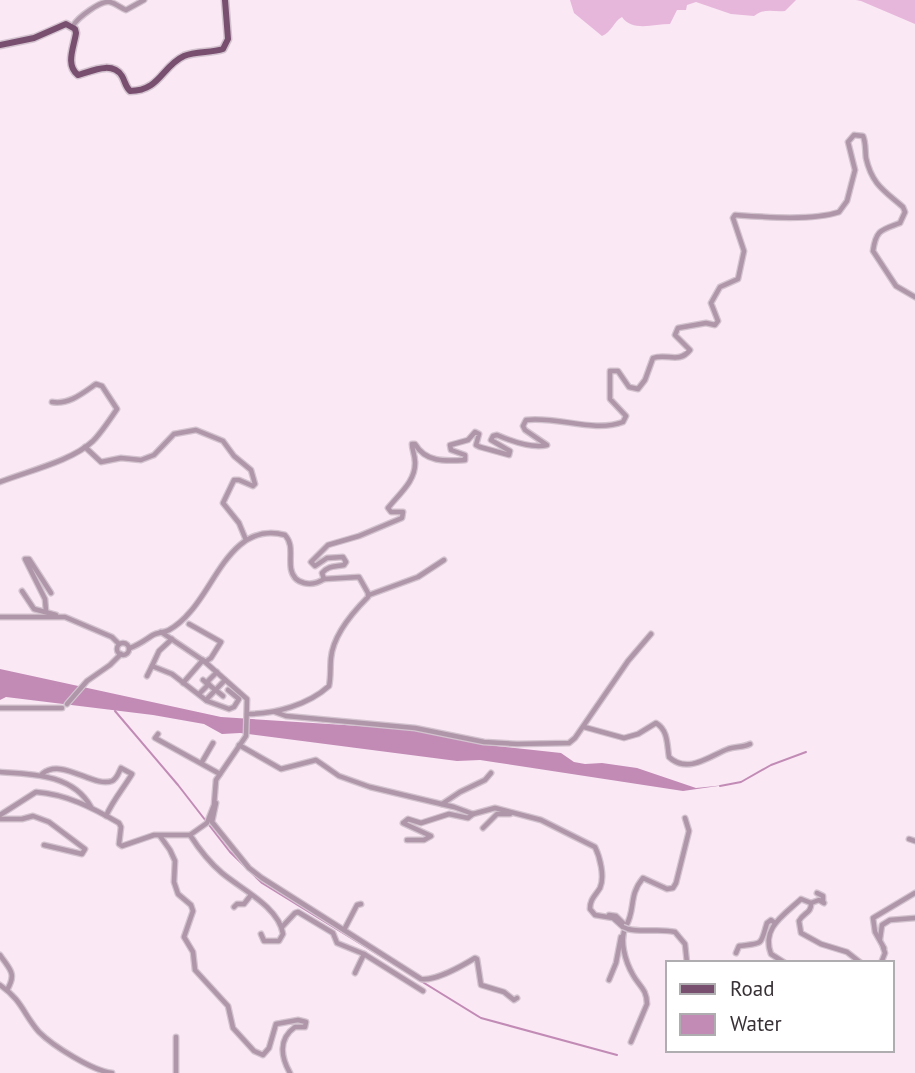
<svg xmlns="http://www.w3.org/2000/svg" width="915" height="1073" font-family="'PT Sans',sans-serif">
  <rect width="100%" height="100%" fill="#fae8f5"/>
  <g fill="#e6b7db">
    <path d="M570,0H796L785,11C772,12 764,8 754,16L731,14L696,2L687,5L686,10H677L670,24C654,24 632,32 622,17C613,22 612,32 602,36L574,13Z"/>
    <path d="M856,0H915V24L861,1Z"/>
  </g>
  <path fill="#c18bb5" d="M0,669L221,717L407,729L487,745L561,753L574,762L585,764L602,763L637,768L696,788L725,785L683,791L480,760L457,761L240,733L222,734L204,724L153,715L6,697L0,700Z"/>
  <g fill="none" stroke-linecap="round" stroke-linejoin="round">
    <g stroke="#c18bb5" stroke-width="2">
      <path d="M115,711L178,785L230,852L262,883L481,1018L617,1055"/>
      <path d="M720,786L741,782L771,765L806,752"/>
    </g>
    <g stroke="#d3c3cf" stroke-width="7">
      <g id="minor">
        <path d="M73,26C77,18 101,0 110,2C115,3 121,8 126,10L144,0"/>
        <path d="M85,447L101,462L121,458L141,460L154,455L174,434L196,430L223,441L234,456L251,470L255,484L253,486L239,480H234L223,503L239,523L246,540"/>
        <path d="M0,482C28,471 72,461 93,441C100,434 111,418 117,409L102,386L96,384C83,393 69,405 52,402"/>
        <path d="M22,591L34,609L56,615"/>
        <path d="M369,595L418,577L444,560"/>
        <path d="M46,611L45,599L25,559H29L51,593"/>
        <path d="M0,617H65L112,637L119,644"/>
        <path d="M189,624L221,642L211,658L205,662"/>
        <circle cx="123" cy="649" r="6"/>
        <path d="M130,648C139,645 145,640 153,635C158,632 164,633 169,630C176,626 185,618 190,612C216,584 233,521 285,535C294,545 289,556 291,569C294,585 312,587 324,579"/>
        <path d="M152,666L159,651L172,639"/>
        <path d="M147,676L152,666L172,674L207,701L229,709L234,707L239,699L228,690"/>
        <path d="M203,680L223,696"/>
        <path d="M183,683L203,660"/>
        <path d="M206,683L217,672"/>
        <path d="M199,694L209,684"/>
        <path d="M206,700L225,680"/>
        <path d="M67,704L87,681L110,665L121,654"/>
        <path d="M0,708H62"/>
        <path d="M275,712L286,716L415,728L484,742L517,744L569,743L575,738L628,661L651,634"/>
        <path d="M247,714C275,714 308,705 329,686C331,677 330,667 331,658C333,636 353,612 368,597V593L359,577L324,579L322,573C329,565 335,567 344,565L346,562L343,557L327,558L315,566L311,562L328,545L359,536L402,518L403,512H391L388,508C399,494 416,481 415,462C415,455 412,450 412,444H415C426,463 446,461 465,460V455L451,450L450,445L468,440L475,432L479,434L476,445L480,447L509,455L510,451L491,440L493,436L497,435C511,441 532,449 547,445L525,430L523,426L526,420C558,416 593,433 623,422L626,416L610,399V371H618L629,387L638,389L645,380L653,358C667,353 679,364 690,350L675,335L678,328L706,323L715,325L718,321L711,303L720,287L738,279L744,251L733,218L735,215C763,217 813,221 839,212L847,201L855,170L848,142L854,135L863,136C866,143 865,150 866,158C872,185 885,191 903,207L905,212L900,223C882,230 876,229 873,251L896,286L915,297"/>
        <path d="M584,727L624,738L638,734L656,723C668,730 667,744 669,757C688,775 711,755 728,749C735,746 742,748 750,744"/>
        <path d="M158,734L155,738L220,774"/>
        <path d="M239,745L281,769L316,760L339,776L370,787L454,807L473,814L495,808L541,820L595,847C600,857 605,877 600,888C595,896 590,899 590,909L595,915L613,918L623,927"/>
        <path d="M202,762L213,743"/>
        <path d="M0,772C32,774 73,774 91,807"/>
        <path d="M42,774C62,757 93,788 112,781C117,779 119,772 121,768L132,774C123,789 113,800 106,816"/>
        <path d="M216,803L212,822L249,868L262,878L421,979C435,981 462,966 475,958L477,959L481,985L504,992L514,1000L517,998"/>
        <path d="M442,804L460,792L485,780L491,773"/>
        <path d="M0,815L36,792C66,794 93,808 119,823L121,827L119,844L122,846L154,835H190L207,823L214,805L216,780L246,736L247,699L204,661L161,632"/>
        <path d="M0,819H22L33,816L49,822L85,849L82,854L44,845"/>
        <path d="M483,828L497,814H510"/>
        <path d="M190,835C199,849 209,862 222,873C241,889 279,907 283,934L279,941H264L261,934"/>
        <path d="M160,836L170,850L175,861L174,882L178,894L191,905L193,911L184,937L193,952L195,970L228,1006L233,1028L254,1051L263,1055L269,1048L276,1024L298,1020L306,1022L305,1027H295C278,1039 281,1057 290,1073"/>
        <path d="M909,839L915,841"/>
        <path d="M407,840H424L431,836L403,823L408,819L421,823L449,814L468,818L473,814"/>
        <path d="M817,893L823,896V902"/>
        <path d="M811,903L819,900L824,903"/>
        <path d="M234,907L237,904H244L251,895"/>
        <path d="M609,915L616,916L626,926C619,940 625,961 633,975C639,986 647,989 647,1004L631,1042"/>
        <path d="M626,926C636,909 628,896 643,878L667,889L673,888L676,883L689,831L685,818"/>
        <path d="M282,927L295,913L298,912L333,933L337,943L364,954L355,973"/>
        <path d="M628,929C644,933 659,928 675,932L685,944L687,963"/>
        <path d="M344,930L357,905L361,904"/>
        <path d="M880,939L882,925L890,920L915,918"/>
        <path d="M884,948L875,932L873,918L915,893"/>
        <path d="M736,953L739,946C764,943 760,946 767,923L771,920L775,923"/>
        <path d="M364,954L423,991"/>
        <path d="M0,955C10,970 17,973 7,990"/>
        <path d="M785,963L771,954C761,928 784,915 801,899L811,903C812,913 803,913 799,921L801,933L821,944L847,952L861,963"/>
        <path d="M881,963L885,953L883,947"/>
        <path d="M609,980L616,963L621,937"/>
        <path d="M0,985C23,1001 23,1014 39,1032C53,1046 93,1071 112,1073"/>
        <path d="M176,1073V1037"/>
      </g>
    </g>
    <g stroke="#d3c3cf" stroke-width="9">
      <path id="major" d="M0,45L34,38L66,24L75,29L76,33C74,47 65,65 78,75C90,72 112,60 122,76C125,81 125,86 130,91C160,91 162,66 184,56C196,51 211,53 223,49L228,39L225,0"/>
    </g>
    <use href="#minor" stroke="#af97a9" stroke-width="4.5"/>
    <use href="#major" stroke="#794f70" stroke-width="6"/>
    <g stroke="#d3c3cf" stroke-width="7" stroke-linecap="butt">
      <path id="minor-bridge" d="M623,927L628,929"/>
    </g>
    <use href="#minor-bridge" stroke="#af97a9" stroke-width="4.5"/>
  </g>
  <rect x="666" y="961" width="228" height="91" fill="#ffffff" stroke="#afadaf" stroke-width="2"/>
  <rect x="680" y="984" width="35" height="10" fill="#794f70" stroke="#afadaf" stroke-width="2"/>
  <text x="730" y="996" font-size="21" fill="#383136">Road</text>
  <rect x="680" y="1014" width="35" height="21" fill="#c18bb5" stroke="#afadaf" stroke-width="2"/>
  <text x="730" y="1031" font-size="21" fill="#383136">Water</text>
</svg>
